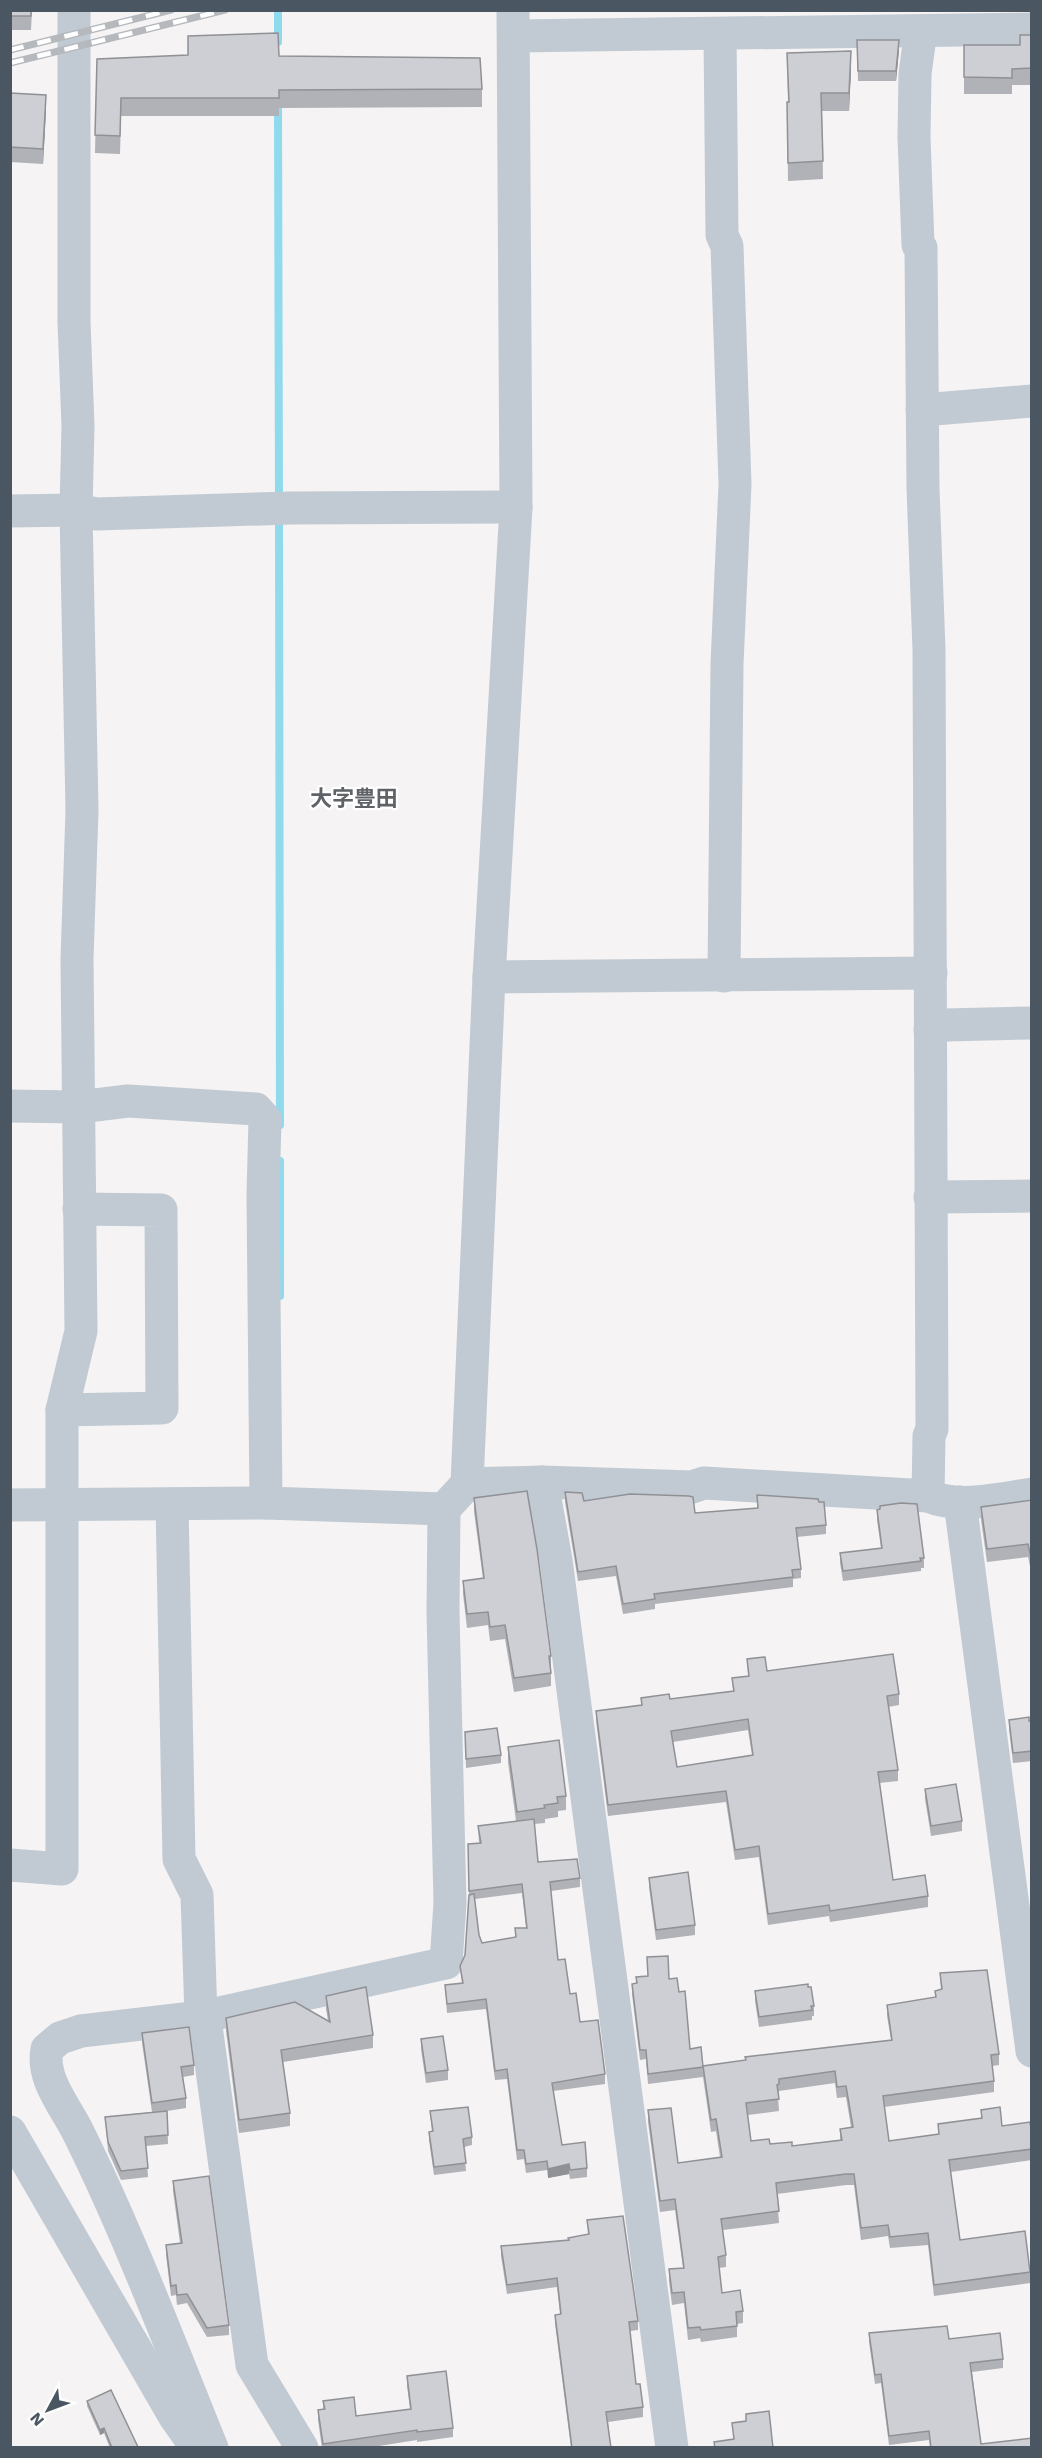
<svg xmlns="http://www.w3.org/2000/svg" width="1042" height="2458" font-family="'Work Sans','Noto Sans JP',sans-serif">
  <rect width="100%" height="100%" fill="#f5f3f3"/>
  <g fill="none" stroke-linecap="round" stroke-linejoin="round">
    <g stroke="#90daee" stroke-width="8">
      <path d="M278,10V42"/>
      <path d="M278,108L279,501"/>
      <path d="M279,516L280,1125"/>
      <path d="M280,1161V1296"/>
    </g>
    <g stroke="#c1cad2" stroke-width="33">
      <path d="M915,31L919,44L915,74L914,137L918,245L921,248L923,488L929,650L932,1429L929,1436L928,1496"/>
      <path d="M720,34L722,235L727,246L735,484L727,664L724,976"/>
      <path d="M514,36L1032,29"/>
      <path d="M922,410L1032,401"/>
      <path d="M10,511L76,510L97,514L290,508L516,507"/>
      <path d="M489,977L931,973"/>
      <path d="M930,1030L945,1025L1032,1023"/>
      <path d="M10,1106L79,1107L128,1101L256,1109L265,1119L263,1195L266,1503"/>
      <path d="M930,1197L1032,1196"/>
      <path d="M62,1410L162,1408L161,1210L79,1209"/>
      <path d="M542,1482L556,1560L672,2448"/>
      <path d="M467,1484L542,1482L692,1487L704,1483L928,1496C959,1509 999,1499 1032,1494"/>
      <path d="M960,1502L1032,2051"/>
      <path d="M172,1504L179,1859L197,1895L201,2017L206,2026L252,2365L302,2448"/>
      <path d="M10,1505L266,1503L444,1509"/>
      <path d="M10,1865L62,1869V1410L81,1331L77,959L82,810L76,510L78,426L74,322V10"/>
      <path d="M10,2132L175,2417L197,2448"/>
      <path d="M212,2448C169,2342 129,2235 78,2132C65,2106 41,2079 47,2049L60,2038L81,2031L201,2017L446,1963L450,1903L443,1612L444,1509L467,1484L489,977L516,507L513,10"/>
    </g>
    <g stroke="#b5b8bd" stroke-width="7">
      <g id="rail">
        <path d="M10,50L171,10"/>
        <path d="M10,63L225,10"/>
      </g>
    </g>
    <use href="#rail" stroke="#fff" stroke-width="4.5" stroke-dasharray="14" stroke-linecap="butt"/>
  </g>
  <g fill="#b0b2b7" fill-rule="evenodd">
    <path d="M10,10H32L31,30H10Z"/>
    <path d="M1032,35V85H1012V94H964V45H1020Z"/>
    <path d="M857,40L899,50L896,81H858Z"/>
    <path d="M787,53L851,69L849,111H822L823,179L788,181L787,102H788Z"/>
    <path d="M279,56L482,89V107L279,108V116H121L120,154L95,153L97,59Z"/>
    <path d="M10,93L46,110L43,164L10,162Z"/>
    <path d="M565,1492L584,1501L695,1513L757,1508V1495L826,1525V1534L797,1537L801,1569V1578L793,1579V1587L655,1604V1609L623,1614L616,1576L578,1581L565,1502Z"/>
    <path d="M474,1498L551,1656V1686L514,1692L505,1639L490,1641L488,1625L467,1628L463,1594V1581L483,1578L474,1512Z"/>
    <path d="M1032,1500V1571H1031L1028,1557L987,1562L981,1520V1507Z"/>
    <path d="M877,1510L924,1558V1568H921V1571L843,1581L840,1563V1553L881,1548L877,1520Z"/>
    <path d="M747,1659L767,1671L899,1694V1705L888,1707L898,1770V1781L879,1783L893,1880L928,1896V1907L830,1922L829,1916L768,1925L759,1857L735,1860L726,1802L608,1816L596,1721V1711L641,1705V1698L670,1699L733,1691L732,1678L748,1676ZM748,1730L752,1755L677,1767L673,1742Z"/>
    <path d="M1009,1720L1032,1721V1761L1013,1763L1009,1729Z"/>
    <path d="M465,1732L501,1755V1763L466,1768Z"/>
    <path d="M508,1747L566,1796V1810L558,1811V1817L545,1819V1823L534,1824L538,1862L580,1878V1887L551,1891L558,1960L580,2022L605,2074V2084L553,2091L562,2145L587,2168V2177L570,2179L569,2174L548,2178L547,2170L526,2173L524,2159L517,2160L507,2079L495,2080L486,2009L447,2013L445,1985L462,1983L460,1966L465,1955L469,1896L468,1844L479,1843L478,1826L516,1821L508,1762ZM522,1893L526,1928H515V1937L482,1943L479,1935L475,1899Z"/>
    <path d="M925,1789L962,1821V1831L931,1836L925,1799Z"/>
    <path d="M649,1878L695,1925V1935L656,1940L649,1887Z"/>
    <path d="M647,1957L669,1979L679,1992L690,2049L703,2066L891,2040L887,2016V2005L935,1998V1991L941,1990L940,1973L999,2054V2065L992,2066L994,2081V2092L884,2107L889,2141L938,2134V2124L981,2118V2110L1002,2126L1032,2134V2160L951,2172L960,2240L1030,2272V2283L934,2296L928,2245L890,2248L888,2236L861,2240L854,2185H846L777,2194L779,2223L723,2230L726,2255V2267L719,2268L722,2293L743,2311V2323L737,2324V2337L701,2342L700,2338L688,2340L684,2303L672,2305L669,2281V2269L683,2268L675,2210L660,2212L648,2122V2110L678,2163L720,2157L716,2131L711,2132L703,2077L648,2084L646,2059L640,2060L632,1994V1984L636,1983V1977L648,1976ZM835,2083L837,2098L846,2097L851,2127L840,2129V2140L792,2146L751,2141L748,2115L779,2111L778,2096H779V2091Z"/>
    <path d="M755,1991L814,2006V2016H812V2020L759,2027L755,2001Z"/>
    <path d="M326,1996L373,2035V2048L283,2062L290,2113V2126L239,2133L226,2031V2018L328,2021L326,2009Z"/>
    <path d="M142,2033L194,2065V2075L183,2077L186,2098V2108L167,2111L168,2144L146,2146L148,2177L121,2180L108,2151L105,2117L152,2112L142,2043Z"/>
    <path d="M421,2039L448,2070V2080L426,2083L421,2049Z"/>
    <path d="M430,2111L472,2137V2145L464,2147L466,2171L434,2175L429,2140V2132H432Z"/>
    <path d="M173,2181L229,2325V2335L207,2337L187,2303L177,2305L176,2295L171,2296L166,2255V2245L180,2243L173,2191Z"/>
    <path d="M587,2220L638,2321V2330L630,2331L636,2384L643,2407V2417L608,2422L611,2448H571L555,2324V2315L560,2314L557,2287L507,2294L501,2256V2246L568,2240L588,2234Z"/>
    <path d="M869,2333L949,2339L1003,2359V2368L972,2372L981,2444L1032,2448H930L929,2440L889,2445L881,2383L875,2384L869,2342Z"/>
    <path d="M407,2376L453,2428V2437L417,2442V2440L366,2448H322L318,2420V2410L323,2409V2401L356,2416L410,2409L407,2386Z"/>
    <path d="M87,2401L138,2448H110L104,2433L100,2435L87,2406Z"/>
  </g>
  <g fill="#909195">
    <path d="M899,40V50L896,81V71Z"/>
    <path d="M851,51V69L849,111V93Z"/>
    <path d="M46,95V110L43,164V149Z"/>
    <path d="M569,2164V2174L548,2178V2169Z"/>
    <path d="M104,2428V2433L100,2435V2430Z"/>
  </g>
  <g fill="#cdcfd5" stroke="#909195" stroke-width="1.5" fill-rule="evenodd">
    <rect x="10" y="10" width="21" height="6"/>
    <path d="M278,33L279,56L480,58L482,89L279,90V98H121L120,136L95,135L97,59L188,55V36Z"/>
    <path d="M1020,35H1032V68L1012,69V78L964,77V45H1020Z"/>
    <path d="M857,40H899L896,71H858Z"/>
    <path d="M851,51L849,93H821L823,161L788,163L787,102H789L787,53Z"/>
    <path d="M10,93L46,95L43,149L10,147Z"/>
    <path d="M527,1491L537,1549L551,1656H549L551,1673L514,1678L505,1625L490,1627L488,1612L467,1614L463,1581L484,1578L474,1498Z"/>
    <path d="M565,1492L582,1493L584,1501L630,1494L689,1496L693,1497L695,1513L758,1508L757,1495L818,1499L819,1502H824L826,1525L796,1528L801,1569L792,1570L793,1577L654,1594L655,1599L623,1604L616,1566L578,1572Z"/>
    <path d="M1032,1500V1558H1031L1028,1544L987,1549L981,1507Z"/>
    <path d="M901,1503L917,1504L924,1558H920L921,1561L843,1571L840,1553L882,1548L877,1510L880,1509V1506Z"/>
    <path d="M893,1654L899,1694L887,1696L898,1770L878,1772L893,1880L925,1875L928,1896L830,1911L829,1905L768,1914L759,1846L735,1850L726,1791L608,1805L596,1711L642,1705L641,1698L669,1694L670,1699L734,1691L732,1678L749,1676L747,1659L765,1657L767,1671ZM748,1719L753,1755L677,1767L671,1731Z"/>
    <path d="M1029,1717V1721H1032V1751L1013,1753L1009,1720Z"/>
    <path d="M497,1728L501,1755L466,1759L465,1732Z"/>
    <path d="M559,1740L566,1796L557,1797L558,1803L544,1805L545,1808L517,1812L508,1747Z"/>
    <path d="M956,1784L962,1821L931,1826L925,1789Z"/>
    <path d="M534,1819L538,1862L577,1859L580,1878L550,1882L558,1960L565,1959L570,1994L576,1993L580,2022L598,2020L605,2074L552,2083L562,2145L585,2142L587,2168L570,2170L569,2164L548,2169L547,2161L526,2164L524,2150H517L507,2069L495,2071L486,1999L447,2004L445,1985L463,1983L460,1966L465,1955L469,1895L474,1894L479,1935L482,1943L516,1937L515,1928H527L522,1884L469,1891L468,1844L481,1843L478,1826Z"/>
    <path d="M688,1872L695,1925L656,1930L649,1878Z"/>
    <path d="M668,1956L669,1979L677,1978L679,1992L685,1991L690,2049L701,2047L703,2067L648,2074L646,2050H640L632,1984L637,1983L636,1977L648,1976L647,1957Z"/>
    <path d="M987,1970L999,2054L991,2055L994,2081L883,2096L889,2141L939,2134L938,2124L982,2118L981,2110L1000,2107L1002,2126L1030,2122L1032,2134V2149L949,2160L960,2240L1025,2231L1030,2272L934,2285L928,2233L890,2237L888,2225L861,2228L854,2174H846L776,2183L779,2211L721,2219L726,2255L718,2257L722,2293L740,2290L743,2311L736,2312L737,2326L701,2330L700,2327L688,2328L684,2292L672,2293L669,2269L684,2268L675,2199L660,2201L648,2110L671,2108L678,2163L722,2157L716,2119L711,2120L703,2066L746,2060L745,2057L892,2040L887,2005L936,1997L935,1991L942,1989L940,1973ZM835,2071L837,2087L846,2086L853,2127L840,2129L842,2140L792,2146V2142L770,2144L769,2139L751,2141L746,2103L779,2099L777,2085L779,2084V2079Z"/>
    <path d="M808,1984V1987H811L814,2006H811L812,2010L759,2017L755,1991Z"/>
    <path d="M366,1987L373,2035L281,2050L290,2113L239,2120L226,2018L295,2002L330,2022L326,1996Z"/>
    <path d="M189,2027L194,2065L181,2067L186,2098L152,2103L142,2033Z"/>
    <path d="M443,2036L448,2070L426,2073L421,2039Z"/>
    <path d="M468,2107L472,2137L463,2139L466,2163L434,2167L429,2132L433,2131L430,2111Z"/>
    <path d="M167,2111L168,2135L145,2137L148,2168L121,2171L108,2142L105,2117Z"/>
    <path d="M209,2176L229,2325L207,2328L187,2294L177,2295L176,2285L171,2286L166,2245L182,2243L173,2181Z"/>
    <path d="M623,2216L638,2321L629,2322L636,2384H640L643,2407L606,2412L611,2448H572L555,2315L561,2314L557,2278L507,2285L501,2246L569,2240L568,2238L589,2234L587,2220Z"/>
    <path d="M947,2326L949,2339L1000,2333L1003,2359L970,2363L981,2444L1032,2438V2448H931L929,2431L889,2436L881,2374L875,2375L869,2333Z"/>
    <path d="M446,2371L453,2428L417,2432V2430L323,2444L318,2410L325,2409L323,2401L354,2397L356,2416L411,2409L407,2376Z"/>
    <path d="M111,2390L138,2447L112,2448L104,2428L100,2430L87,2401Z"/>
    <path d="M769,2411L773,2448H715L714,2442L734,2439L732,2423L746,2421V2414Z"/>
  </g>
  <g text-anchor="middle" dominant-baseline="central" stroke-width="4.5" stroke-linejoin="round" paint-order="stroke">
    <g font-size="22" font-weight="bold" fill="#5f6368" stroke="#fff">
      <text x="354" y="798">大字豊田</text>
    </g>
  </g>
  <rect width="1042" height="2458" fill="none" stroke="#4a5661" stroke-width="24"/>
  <g transform="translate(48 2410) rotate(229)" stroke="#ffffff" stroke-width="4.5" paint-order="stroke">
  <path d="M0-4.5L10 22L0 15L-10 22Z" fill="#4a5661"/>
  <text y="-9" font-size="16" font-weight="bold" text-anchor="middle" fill="#4a5661">N</text>
  </g>
</svg>
